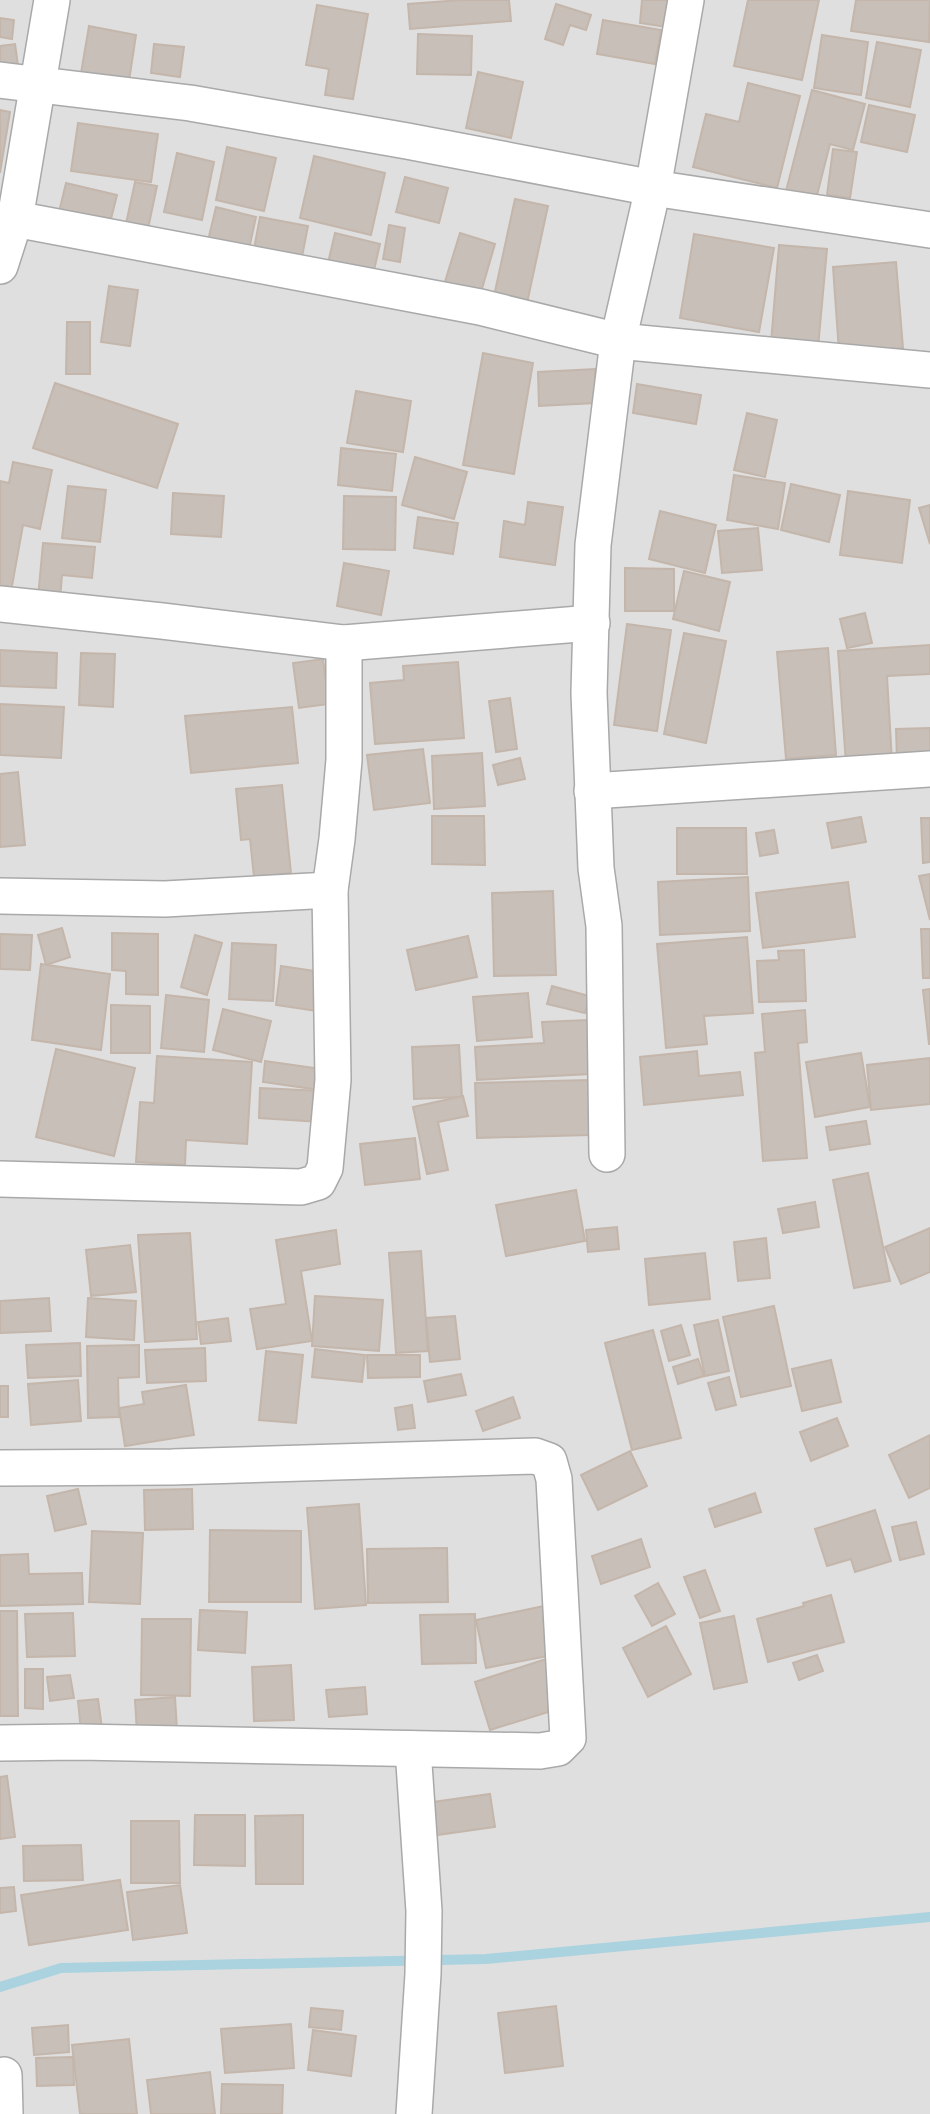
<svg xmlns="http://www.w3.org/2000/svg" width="930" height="2114" font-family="Karla,sans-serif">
  <rect width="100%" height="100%" fill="#f2efe9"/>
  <rect fill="#e0dfdf" x="0" y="0" width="930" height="2114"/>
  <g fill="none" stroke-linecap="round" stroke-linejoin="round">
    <path stroke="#aad3df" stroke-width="10" d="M0,1987L61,1968L486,1959L930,1917"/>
  </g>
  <g fill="#c7bfb8" stroke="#c4b6ab" stroke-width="2">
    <path d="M509,0L511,21L410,29L408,4L461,0Z"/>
    <path d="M642,0H671L667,27L640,23Z"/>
    <path d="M748,0H819L802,80L734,66Z"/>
    <path d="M856,0H930L929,42L851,31Z"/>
    <path d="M556,4L591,15L586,30L570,25L563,45L545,39Z"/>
    <path d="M317,5L368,14L353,99L325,95L329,69L306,65Z"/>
    <path d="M0,18L14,20L12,39L0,37Z"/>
    <path d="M603,20L661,30L655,64L597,54Z"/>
    <path d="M89,26L136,35L129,81L81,73Z"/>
    <path d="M418,34L472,36L471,75L417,74Z"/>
    <path d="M822,35L868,42L861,95L814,88Z"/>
    <path d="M877,42L921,50L910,107L866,98Z"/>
    <path d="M15,44L18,65L0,67V46Z"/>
    <path d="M154,44L184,47L180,77L151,73Z"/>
    <path d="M478,72L523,82L511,138L466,128Z"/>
    <path d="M748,83L800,96L777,188L693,167L706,114L739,122Z"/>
    <path d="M812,90L865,104L853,150L830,144L816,199L786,191Z"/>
    <path d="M869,105L915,115L907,152L861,142Z"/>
    <path d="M0,110L10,112L0,173Z"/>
    <path d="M78,123L158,134L151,182L71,171Z"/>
    <path d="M227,147L276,158L264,211L216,200Z"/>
    <path d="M833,149L857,152L850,198L827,195Z"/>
    <path d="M177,153L214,162L202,220L164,212Z"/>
    <path d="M314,156L385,173L371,235L300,218Z"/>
    <path d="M405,177L448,188L439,223L396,212Z"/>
    <path d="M135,182L157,186L146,238L124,233Z"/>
    <path d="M66,183L117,195L110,223L59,212Z"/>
    <path d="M515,199L548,206L527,303L494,296Z"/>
    <path d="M216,207L256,217L247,258L206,249Z"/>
    <path d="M260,217L308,226L300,267L252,259Z"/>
    <path d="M389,225L405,228L400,262L383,259Z"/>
    <path d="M335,233L380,244L372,279L327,267Z"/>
    <path d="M460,233L495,244L479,299L443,288Z"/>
    <path d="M694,234L774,248L759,332L680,318Z"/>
    <path d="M779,245L827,249L817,359L770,355Z"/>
    <path d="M896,262L903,348L839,352L833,267Z"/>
    <path d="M109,286L138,290L130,346L101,342Z"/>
    <path d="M67,322H90V374H66Z"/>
    <path d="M483,353L533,363L514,474L463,465Z"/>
    <path d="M595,369L596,403L539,406L538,372Z"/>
    <path d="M55,383L178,424L157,488L33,448Z"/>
    <path d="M637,384L701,395L696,424L633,413Z"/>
    <path d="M356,391L411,401L403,452L347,443Z"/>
    <path d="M747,413L777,420L765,477L734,470Z"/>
    <path d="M341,448L396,454L392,491L338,485Z"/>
    <path d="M415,457L467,472L454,519L402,505Z"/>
    <path d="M13,462L52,470L40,529L23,525L10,597L0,595V481L9,483Z"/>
    <path d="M734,475L785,483L778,529L727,520Z"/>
    <path d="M791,484L840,495L829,542L781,530Z"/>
    <path d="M68,486L106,490L100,542L62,538Z"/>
    <path d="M848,491L910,500L902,563L840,555Z"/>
    <path d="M173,493L224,496L221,537L171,534Z"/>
    <path d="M344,496L396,497L395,550L343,549Z"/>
    <path d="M528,502L563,507L555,565L500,557L504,521L525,525Z"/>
    <path d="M930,505V544L919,508Z"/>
    <path d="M660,511L716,525L705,573L649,559Z"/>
    <path d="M418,517L458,523L453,554L414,548Z"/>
    <path d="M758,528L762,570L722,573L718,531Z"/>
    <path d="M43,543L95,547L92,578L62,575L60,600L38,598Z"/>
    <path d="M344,563L389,571L381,615L337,606Z"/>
    <path d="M625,568L674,569V611H625Z"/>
    <path d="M684,571L730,582L719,631L673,619Z"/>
    <path d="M865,613L872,643L847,648L840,619Z"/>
    <path d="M627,624L671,630L657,731L614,725Z"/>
    <path d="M684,633L726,641L706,743L664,734Z"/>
    <path d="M930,645V674L887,676L892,761L846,764L838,651Z"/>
    <path d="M828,648L836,755L786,759L777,652Z"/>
    <path d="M0,650L57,653L56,688L0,686Z"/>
    <path d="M81,653L115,654L113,707L79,705Z"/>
    <path d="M323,659L329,704L299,708L293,663Z"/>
    <path d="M458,662L464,738L375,744L370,683L404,680L403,666Z"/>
    <path d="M510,698L517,749L496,752L489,701Z"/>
    <path d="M0,704L64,707L61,758L0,755Z"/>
    <path d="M292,707L298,763L191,773L185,716Z"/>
    <path d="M930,728V760L897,761L896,729Z"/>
    <path d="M423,749L430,803L374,810L367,755Z"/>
    <path d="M482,753L485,806L434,809L432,756Z"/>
    <path d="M520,758L525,779L498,785L493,765Z"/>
    <path d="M18,772L25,845L0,847V774Z"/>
    <path d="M282,785L291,873L254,877L250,839L241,840L236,789Z"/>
    <path d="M432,816H484L485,865L432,864Z"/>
    <path d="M861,817L866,842L832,848L827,823Z"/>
    <path d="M921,818H930V862L923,863Z"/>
    <path d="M677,828H746L747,874H677Z"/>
    <path d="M774,830L778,853L760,856L756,833Z"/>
    <path d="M930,874V920L919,876Z"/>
    <path d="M748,877L750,931L660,935L658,882Z"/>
    <path d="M848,882L855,937L763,948L756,893Z"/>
    <path d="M553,891L556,975L494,976L492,893Z"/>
    <path d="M62,928L70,957L46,965L38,935Z"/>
    <path d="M921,929H930V978H923Z"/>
    <path d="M112,933L158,934V995L126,994V971L112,970Z"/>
    <path d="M0,934L32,935L30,970L0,969Z"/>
    <path d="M195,935L222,943L207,995L181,987Z"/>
    <path d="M468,936L477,977L416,990L407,950Z"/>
    <path d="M747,937L753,1013L704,1016L707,1044L666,1048L657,944Z"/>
    <path d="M232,943L276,945L273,1001L229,999Z"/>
    <path d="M804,950L806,1001L759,1002L757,961L779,960L778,951Z"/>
    <path d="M41,964L110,974L101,1050L32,1040Z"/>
    <path d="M281,966L329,973L324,1012L276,1005Z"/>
    <path d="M552,986L589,996L585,1013L547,1004Z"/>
    <path d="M930,989V1044H929L923,990Z"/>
    <path d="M528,993L532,1037L477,1041L473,997Z"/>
    <path d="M166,995L209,1000L204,1052L161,1048Z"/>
    <path d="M111,1005L150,1006V1053H111Z"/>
    <path d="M223,1009L271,1021L261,1062L213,1050Z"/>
    <path d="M805,1010L807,1042L798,1043L807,1158L763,1161L755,1053L765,1052L762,1014Z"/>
    <path d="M588,1020L591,1074L477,1080L475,1047L544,1043L542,1022Z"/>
    <path d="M459,1045L462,1097L414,1099L412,1047Z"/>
    <path d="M56,1049L135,1068L114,1156L36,1137Z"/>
    <path d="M697,1051L699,1076L740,1072L743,1095L644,1105L640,1057Z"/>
    <path d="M861,1053L870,1107L815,1117L806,1062Z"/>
    <path d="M157,1056L252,1062L247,1144L186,1140L185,1165L136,1162L140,1102L154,1103Z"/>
    <path d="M930,1058V1104L871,1110L867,1065Z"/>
    <path d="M265,1061L322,1069L320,1090L263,1082Z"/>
    <path d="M588,1080L590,1135L477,1138L475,1083Z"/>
    <path d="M260,1088L322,1091L320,1122L259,1118Z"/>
    <path d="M463,1096L468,1116L438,1122L448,1170L427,1174L413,1107Z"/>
    <path d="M866,1121L870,1144L830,1150L826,1127Z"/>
    <path d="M415,1138L420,1179L365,1185L360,1144Z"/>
    <path d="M868,1173L890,1281L854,1288L833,1180Z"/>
    <path d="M576,1190L585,1241L506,1256L496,1205Z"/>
    <path d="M815,1202L819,1227L783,1233L778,1209Z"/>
    <path d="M617,1227L619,1249L588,1252L586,1230Z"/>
    <path d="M930,1228V1272L901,1284L885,1247Z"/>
    <path d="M336,1230L340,1264L301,1271L312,1341L257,1349L250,1309L286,1304L276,1240Z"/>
    <path d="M190,1233L197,1339L145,1342L138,1235Z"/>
    <path d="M766,1238L770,1278L738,1281L734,1242Z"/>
    <path d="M130,1245L136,1292L91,1296L86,1250Z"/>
    <path d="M421,1251L428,1351L396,1353L389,1253Z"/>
    <path d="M705,1253L710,1299L649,1305L645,1259Z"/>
    <path d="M315,1296L383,1300L379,1351L312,1346Z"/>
    <path d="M49,1298L51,1331L0,1333V1301Z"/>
    <path d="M88,1298L136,1301L134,1340L86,1337Z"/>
    <path d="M774,1306L791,1386L741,1397L723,1317Z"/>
    <path d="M455,1316L460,1359L430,1362L426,1318Z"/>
    <path d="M228,1318L231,1341L201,1344L198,1322Z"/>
    <path d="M718,1320L729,1371L705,1376L694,1325Z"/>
    <path d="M681,1325L690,1355L669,1361L661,1331Z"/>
    <path d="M653,1330L681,1438L632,1450L605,1343Z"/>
    <path d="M80,1343L81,1376L28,1378L26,1345Z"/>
    <path d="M139,1345V1377L118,1378L119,1417L88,1418L87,1346Z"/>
    <path d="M205,1348L206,1381L147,1383L145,1350Z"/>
    <path d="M315,1349L365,1355L362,1382L312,1377Z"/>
    <path d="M266,1351L303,1355L296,1423L259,1420Z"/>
    <path d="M367,1355H420V1377L368,1378Z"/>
    <path d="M698,1359L704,1376L678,1384L673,1367Z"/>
    <path d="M831,1360L841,1402L802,1411L792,1369Z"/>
    <path d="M461,1374L466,1395L428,1402L424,1381Z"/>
    <path d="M729,1377L736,1405L716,1410L708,1383Z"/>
    <path d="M78,1380L81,1421L31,1425L28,1384Z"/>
    <path d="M186,1385L194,1435L125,1446L119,1408L144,1404L142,1392Z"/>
    <rect x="0" y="1386" width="8" height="31"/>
    <path d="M513,1397L520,1418L483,1431L476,1411Z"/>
    <path d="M412,1405L415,1428L398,1430L395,1408Z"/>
    <path d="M837,1418L848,1446L811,1461L800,1432Z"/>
    <path d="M930,1435V1488L909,1498L889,1455Z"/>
    <path d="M630,1451L647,1486L598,1510L581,1475Z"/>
    <path d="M78,1489L86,1524L55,1531L47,1496Z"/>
    <path d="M192,1489L193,1529L145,1530L144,1490Z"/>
    <path d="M755,1493L761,1512L715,1527L709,1509Z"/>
    <path d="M359,1504L366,1605L315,1609L307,1508Z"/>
    <path d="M875,1510L891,1561L855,1572L851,1559L827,1566L815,1529Z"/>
    <path d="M916,1522L924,1554L900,1560L892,1527Z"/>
    <path d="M210,1530L301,1531V1602H209Z"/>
    <path d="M92,1531L143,1533L140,1604L89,1602Z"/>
    <path d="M641,1539L650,1567L601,1584L592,1556Z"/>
    <path d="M447,1548L448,1602L368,1603L367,1549Z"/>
    <path d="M28,1554L29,1574L82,1573L83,1604L0,1606V1555Z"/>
    <path d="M705,1570L720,1611L700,1618L684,1577Z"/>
    <path d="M658,1583L675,1614L652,1626L635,1596Z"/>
    <path d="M831,1595L844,1642L768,1662L757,1619L804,1606L803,1603Z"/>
    <path d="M544,1606L553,1655L486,1668L476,1620Z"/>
    <path d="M200,1610L247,1612L245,1653L198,1650Z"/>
    <path d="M0,1611H17L18,1716H0Z"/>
    <path d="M73,1613L75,1656L27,1657L25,1614Z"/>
    <path d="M475,1614L476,1663L422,1664L420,1615Z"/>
    <path d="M734,1616L747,1682L714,1689L700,1623Z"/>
    <path d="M142,1619H191L190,1696L141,1695Z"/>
    <path d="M666,1626L691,1674L648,1697L623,1648Z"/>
    <path d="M817,1655L823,1671L799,1680L793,1663Z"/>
    <path d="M546,1659L561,1708L490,1730L475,1682Z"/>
    <path d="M291,1665L294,1720L254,1721L252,1667Z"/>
    <path d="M25,1669H43V1709L25,1708Z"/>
    <path d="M70,1675L74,1698L50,1701L47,1677Z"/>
    <path d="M365,1687L367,1714L329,1717L326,1690Z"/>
    <path d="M175,1697L177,1730L137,1733L135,1700Z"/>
    <path d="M98,1699L102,1728L81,1731L78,1701Z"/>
    <path d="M7,1776L15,1837L0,1839V1777Z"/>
    <path d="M490,1794L495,1827L430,1836L425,1803Z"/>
    <path d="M195,1815H245V1866L194,1865Z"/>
    <path d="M303,1815V1884H256L255,1816Z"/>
    <path d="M131,1821H179L180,1883H131Z"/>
    <path d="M81,1845L83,1880L24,1881L23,1846Z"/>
    <path d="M120,1880L128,1930L29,1945L21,1895Z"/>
    <path d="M180,1885L187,1933L133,1940L127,1892Z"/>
    <path d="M14,1887L16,1911L0,1913V1888Z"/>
    <path d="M556,2006L563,2066L505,2073L498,2013Z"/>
    <path d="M311,2008L343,2011L341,2030L309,2027Z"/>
    <path d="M291,2024L294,2068L225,2073L221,2029Z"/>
    <path d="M68,2025L69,2052L34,2055L32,2028Z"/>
    <path d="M313,2030L356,2036L351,2076L308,2070Z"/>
    <path d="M129,2039L137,2114H80L72,2045Z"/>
    <path d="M73,2057L74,2085L37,2086L36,2058Z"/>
    <path d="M210,2072L215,2114H151L147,2080Z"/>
    <path d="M222,2084L283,2085L282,2114H221Z"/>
  </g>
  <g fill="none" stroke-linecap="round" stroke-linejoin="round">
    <g stroke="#a9a9a9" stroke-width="38">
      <g id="minor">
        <path d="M0,80L190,103L407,141L653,188L930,230"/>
        <path d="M15,219L480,307L618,341L930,370"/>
        <path d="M0,266L15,219L52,0"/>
        <path d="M0,604L162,621L344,643L592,623"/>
        <path d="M592,791L930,769"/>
        <path d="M0,896L165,899L330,890"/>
        <path d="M607,1154L604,926L596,868L589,693L593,545L618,341L653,188L686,0"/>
        <path d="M0,1179L301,1187L318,1182L325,1168L333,1080L330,890L337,839L344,760V643"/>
        <path d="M0,1468L172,1467L535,1456L549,1461L554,1479L568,1738L558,1748L540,1751L79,1742L0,1743"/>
        <path d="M413,1749L424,1911L423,1974L414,2114"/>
        <path d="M4,2075L5,2114"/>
      </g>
    </g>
    <use href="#minor" stroke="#fff" stroke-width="35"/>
  </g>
</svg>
